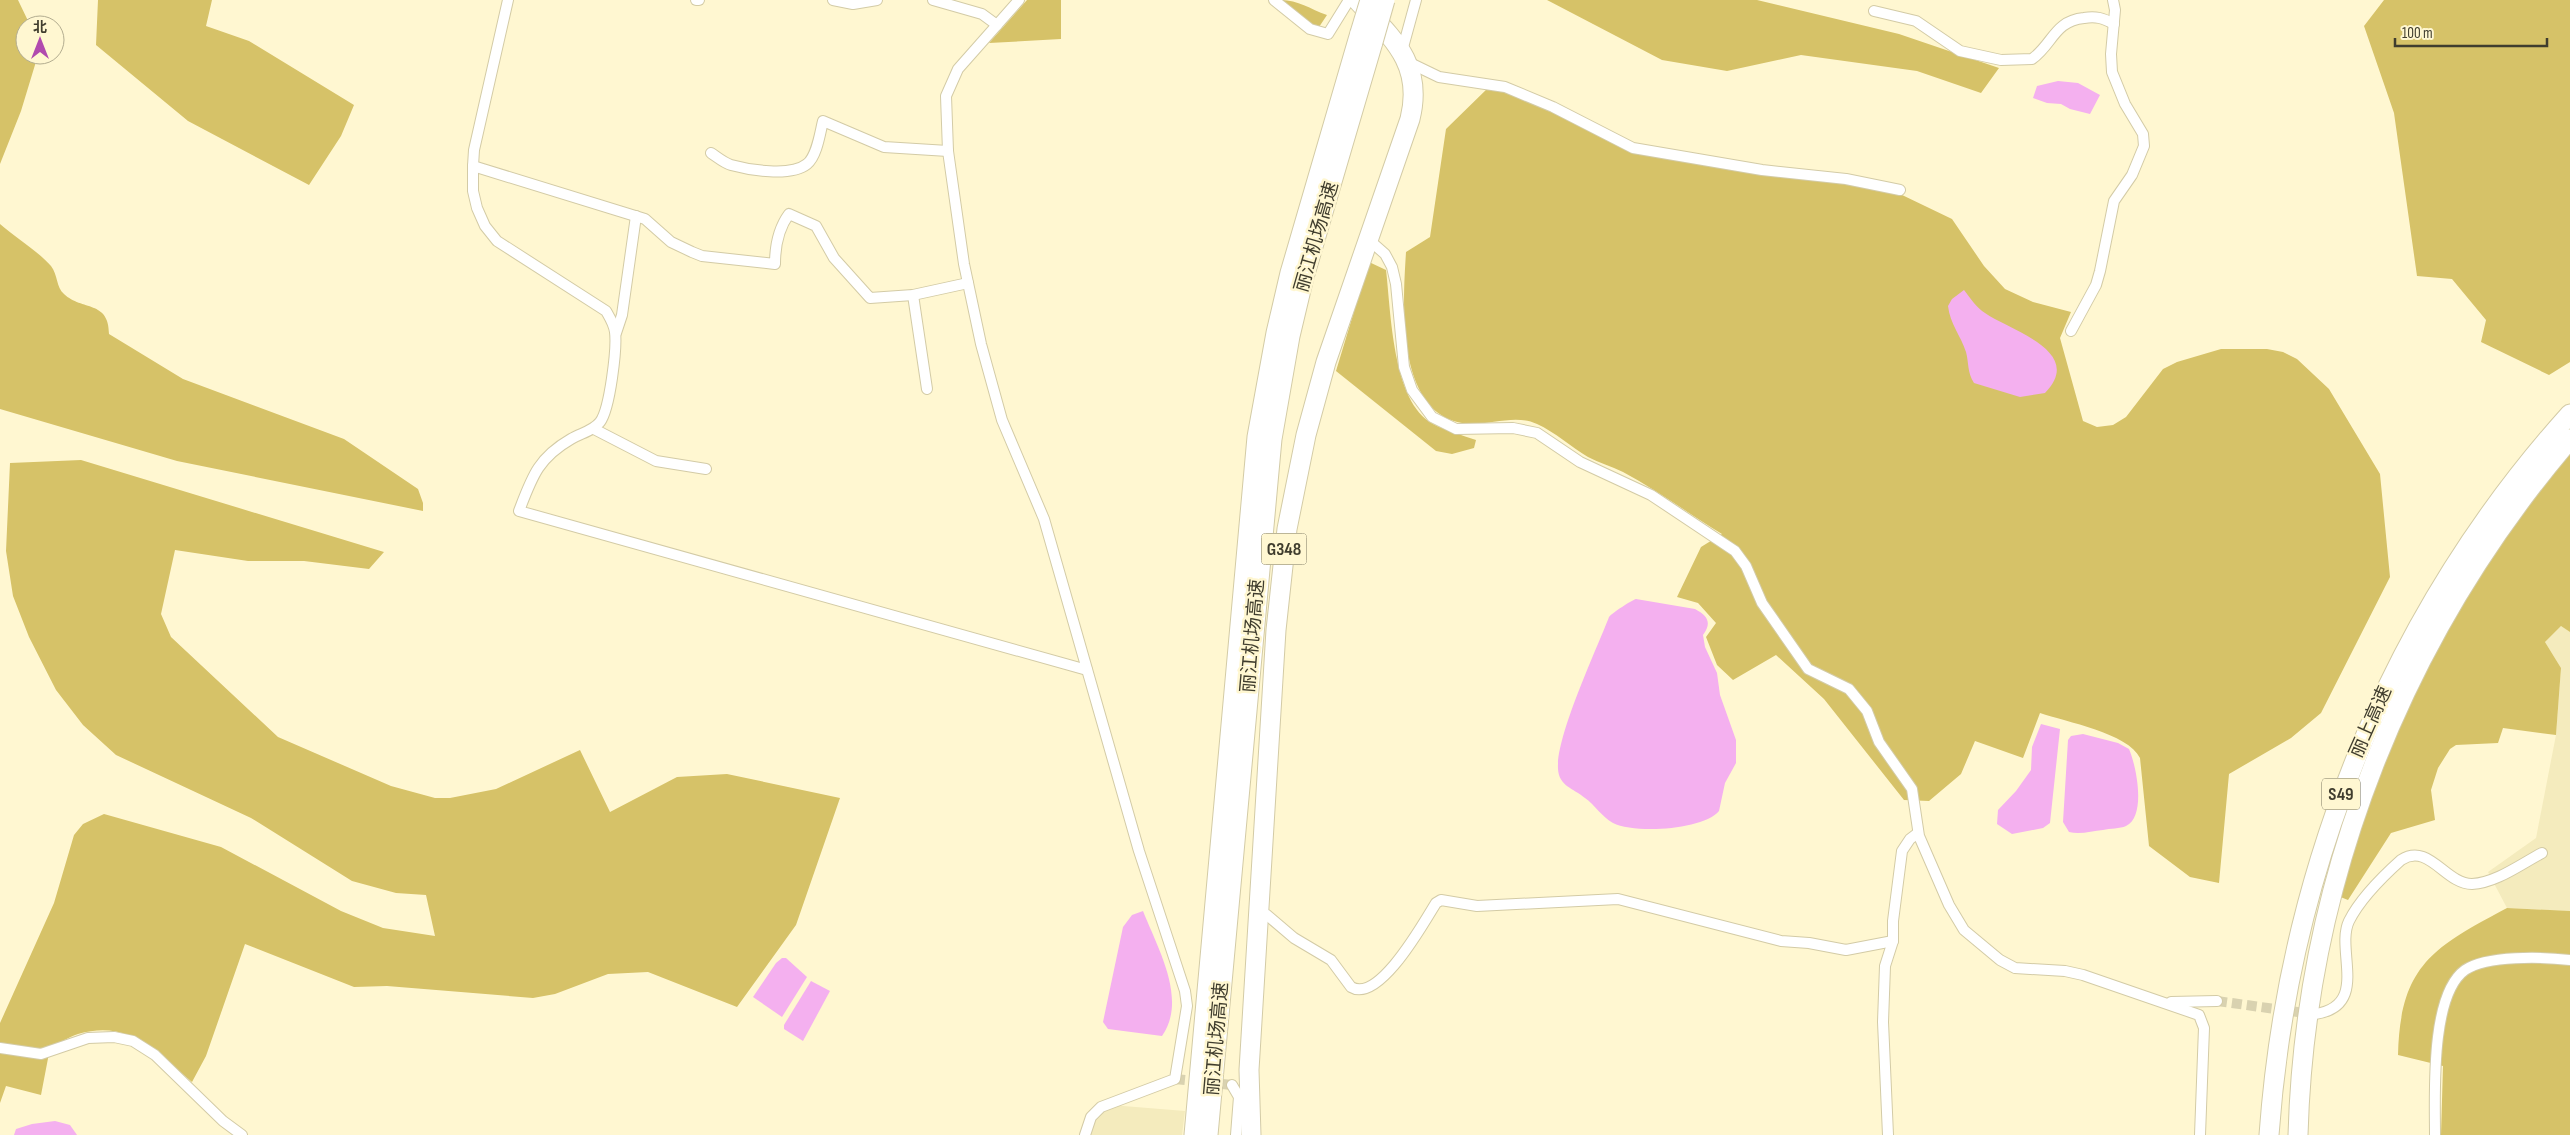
<svg xmlns="http://www.w3.org/2000/svg" width="2570" height="1135" font-family="'Sofia Sans Condensed','Noto Sans SC',sans-serif">
  <rect width="100%" height="100%" fill="#fff7d1"/>
  <g fill="#f4ebbd">
    <path d="M2561,626L2570,632V911L2507,908L2488,872L2536,838L2556,735L2561,668L2545,642Z"/>
    <path d="M1111,1105L1185,1111L1182,1135H1089L1095,1117Z"/>
  </g>
  <g fill="#d6c268">
    <path d="M0,0H18L30,25H25V55H38L21,111L0,164Z"/>
    <path d="M98,0H212L206,26L249,41L354,105L341,136L309,185L188,121L96,45Z"/>
    <path d="M1027,0H1061V39L989,43Z"/>
    <path d="M1281,0C1298,0 1310,9 1327,15L1319,27L1312,25Z"/>
    <path d="M1547,0H1757L1899,34L1999,68L1981,93L1917,71L1801,55L1727,71L1662,60Z"/>
    <path d="M2384,0H2570V362L2549,375L2481,342L2486,320L2452,279L2417,276L2394,113L2364,26Z"/>
    <path d="M1490,86L1551,109L1632,150L1846,182L1900,194L1952,219L1984,266L2005,289L2033,302L2071,312L2060,338L2083,421L2097,427L2113,425L2126,417L2163,369L2177,362L2221,349H2267L2283,352L2297,359L2329,389L2380,474L2390,577L2321,713L2291,738L2229,774L2219,883L2190,877L2149,846L2140,758C2128,733 2066,722 2040,713L2023,758L1975,741L1961,774L1929,801L1904,800L1824,699L1776,655L1733,680L1717,665L1706,637L1716,623L1698,603L1677,597L1701,547L1722,534C1689,514 1657,490 1623,472C1611,466 1599,463 1588,457C1571,447 1555,432 1537,424C1514,413 1487,427 1462,423C1395,411 1403,302 1406,252L1430,237L1446,129Z"/>
    <path d="M0,224C16,238 38,251 51,266C58,275 56,287 64,294C82,311 109,300 109,334L183,379L344,439L418,489L423,503V511L177,461L0,409Z"/>
    <path d="M1369,262L1386,270C1391,311 1392,402 1433,424C1446,431 1462,435 1476,440L1474,448L1452,454L1436,451L1336,371Z"/>
    <path d="M2570,452V632L2561,626L2545,642L2561,668L2556,735L2503,728L2498,743L2456,745L2450,749L2438,768L2431,790L2435,820L2391,833L2348,900L2338,896L2384,750L2482,566Z"/>
    <path d="M81,460L384,552L369,569L304,561H248L175,550L161,614L171,637L278,737L391,786L435,798H450L496,789L580,750L610,812L677,777L727,774L840,798L796,925L737,1007L648,972L608,974L555,994L533,998L387,986L354,987L245,944L206,1056L192,1082C156,1052 130,1019 78,1034C69,1037 59,1043 50,1048L41,1095L6,1086L0,1103V1023L54,903L74,835L83,824L104,814L221,847L341,911L383,928L435,936L426,895L396,893L352,881L251,818L116,755L83,725L56,690L29,637L13,596L6,551L10,463Z"/>
    <path d="M2507,908L2570,911V1135H2441L2443,1066L2398,1055C2400,965 2434,947 2507,908Z"/>
  </g>
  <g fill="#f4b0ef">
    <path d="M2058,81L2078,83L2100,95L2090,114L2070,109L2061,104L2047,103L2033,98L2037,86Z"/>
    <path d="M1964,290C1970,298 1977,308 1985,313C2009,330 2086,351 2045,393L2020,397L1974,383C1967,372 1969,363 1966,352C1961,336 1950,324 1948,306L1952,299Z"/>
    <path d="M1636,599L1695,609C1708,616 1712,623 1703,635L1705,647L1717,673L1720,695L1736,740V763L1725,783L1719,811C1703,830 1635,834 1613,823C1602,817 1595,805 1585,798C1573,788 1559,786 1558,769C1556,736 1596,651 1609,617C1612,613 1632,600 1636,599Z"/>
    <path d="M2041,724L2060,729L2050,823L2043,828L2012,834L1997,824L1998,810L2016,791L2031,770L2032,747Z"/>
    <path d="M2083,734L2118,743L2129,749C2136,765 2147,816 2126,826C2120,829 2110,828 2103,830C2092,831 2080,835 2069,832L2063,822L2068,740L2071,736Z"/>
    <path d="M1143,911C1157,947 1188,999 1162,1036L1108,1029L1103,1022L1123,927L1132,915Z"/>
    <path d="M782,958H786L807,977L782,1017L753,997L776,963Z"/>
    <path d="M811,981L830,991L803,1041L784,1029V1025Z"/>
    <path d="M55,1121L70,1125L77,1135H14L16,1129L32,1124Z"/>
  </g>
  <g fill="none" stroke-linecap="round" stroke-linejoin="round">
    <g stroke="#d9d2b0" stroke-width="10" stroke-dasharray="10 5" stroke-linecap="butt">
      <path d="M2217,1001L2312,1014"/>
      <path d="M1175,1079L1232,1085"/>
    </g>
    <g stroke="#d3cba6" stroke-width="12">
      <g id="street">
        <path d="M508,0L474,150L473,166V191L477,208L485,226L497,241L606,311C610,318 614,324 615,332C617,348 610,409 600,422C593,431 581,433 571,439C538,458 532,477 519,511L1087,670"/>
        <path d="M696,0H699"/>
        <path d="M833,0L853,4L877,0"/>
        <path d="M933,0L982,14L997,25"/>
        <path d="M1019,0L958,69L946,96L948,151L964,264L981,344L1002,420L1044,519L1139,851L1185,991L1187,1006L1175,1079L1101,1107L1091,1117L1085,1135"/>
        <path d="M1274,0L1310,29L1328,34L1349,0"/>
        <path d="M1874,11L1916,21L1960,51L2001,60L2032,59C2053,44 2054,21 2084,18C2096,16 2103,18 2114,24"/>
        <path d="M1402,51L1416,0"/>
        <path d="M1408,62L1439,77L1505,87L1553,107L1633,148L1762,170L1846,179L1900,190"/>
        <path d="M711,153C717,157 724,163 731,165C749,170 791,177 807,164C817,156 820,133 823,121L884,147L948,151"/>
        <path d="M473,166L645,219L671,242L692,252L702,256L775,264C775,245 778,229 789,214L816,226L834,258L870,298L913,295L968,283"/>
        <path d="M1368,239L1385,254L1392,267L1396,284L1404,367L1412,390L1432,417L1456,429L1513,428L1537,433L1580,462L1651,495L1735,551L1746,566L1762,603L1808,669L1849,689L1867,711L1879,742L1912,789L1919,836L1949,905L1964,930L2000,960L2015,968L2065,971L2083,975L2199,1015L2204,1028L2200,1135"/>
        <path d="M913,295L927,389"/>
        <path d="M2071,331L2096,285L2100,271L2114,201L2132,175L2144,146L2143,134L2125,104L2112,72L2111,54L2115,10L2113,0"/>
        <path d="M616,333L622,315L636,216"/>
        <path d="M594,429L656,461L706,469"/>
        <path d="M1259,911L1267,915L1294,938L1331,960L1351,987C1379,1004 1424,922 1436,903L1441,900L1477,906L1618,899L1781,941L1809,943L1846,950L1893,941"/>
        <path d="M2171,1002L2217,1001"/>
        <path d="M2315,1014C2370,1006 2335,950 2349,921C2360,899 2382,877 2401,860C2429,842 2445,884 2472,884C2496,883 2521,864 2542,853"/>
        <path d="M0,1048L41,1054L88,1038L114,1037L133,1041L155,1055L223,1121L242,1135"/>
        <path d="M1232,1085L1239,1097L1236,1135"/>
        <path d="M1888,1135L1883,1022L1885,966L1893,941V921L1902,851L1910,839L1918,833"/>
        <path d="M2435,1135C2435,1095 2430,995 2465,970C2487,955 2543,957 2570,960"/>
      </g>
    </g>
    <g stroke="#d3cba6" stroke-width="21">
      <g id="highway">
        <path d="M1194,1135L1257,437L1276,333L1290,273L1360,33"/>
        <path d="M1208,1135L1272,439L1290,336L1304,277L1373,42"/>
        <path d="M1251,1135L1249,1070L1276,630L1287,529L1306,435L1326,362L1410,119C1424,63 1391,37 1357,0"/>
        <path d="M2269,1135C2288,870 2391,613 2570,414"/>
        <path d="M2298,1135C2305,879 2404,633 2570,439"/>
      </g>
    </g>
    <use href="#street" stroke="#fff" stroke-width="10"/>
    <use href="#highway" stroke="#fff" stroke-width="19"/>
    <g stroke="#d3cba6" stroke-width="21" stroke-linecap="butt">
      <g id="highway-bridge">
        <path d="M1360,33L1370,0"/>
        <path d="M1373,42L1385,0"/>
      </g>
    </g>
    <use href="#highway-bridge" stroke="#fff" stroke-width="19"/>
  </g>
  <g text-anchor="middle" dominant-baseline="central" stroke-width="5" stroke-linejoin="round" paint-order="stroke">
    <g fill="#fff7d1" stroke="#79755f" stroke-width="1">
      <rect x="1261.5" y="533.5" width="45" height="31" rx="4"/>
      <rect x="2322" y="778.5" width="38" height="31" rx="4"/>
    </g>
    <g font-size="18" font-weight="bold" fill="#403d2e">
      <text x="1284" y="549">G348</text>
      <text x="2341" y="794">S49</text>
    </g>
    <g font-size="19" fill="#403d2e" stroke="#fff7d1">
      <text transform="translate(1317 237) rotate(-74)">丽江机场高速</text>
      <text transform="translate(1253 636) rotate(-85)">丽江机场高速</text>
      <text transform="translate(2371 722) rotate(-66)">丽上高速</text>
      <text transform="translate(1217 1039) rotate(-85)">丽江机场高速</text>
    </g>
  </g>
  <g transform="translate(40 40)"><circle r="24" fill="#fff7d1" stroke="#b3ad90"/>
  <path d="M0-4L9 19L0 12L-9 19Z" fill="#b14aae"/>
  <text y="-8" font-size="14" font-weight="bold" text-anchor="middle" fill="#403d2e">北</text>
  </g>
  <path d="M2395 38v8h152v-8" fill="none" stroke="#403d2e" stroke-width="2.5"/>
  <text x="2402" y="38" font-size="15" fill="#403d2e" stroke="#fff7d1" stroke-width="4" paint-order="stroke">100 m</text>
</svg>
